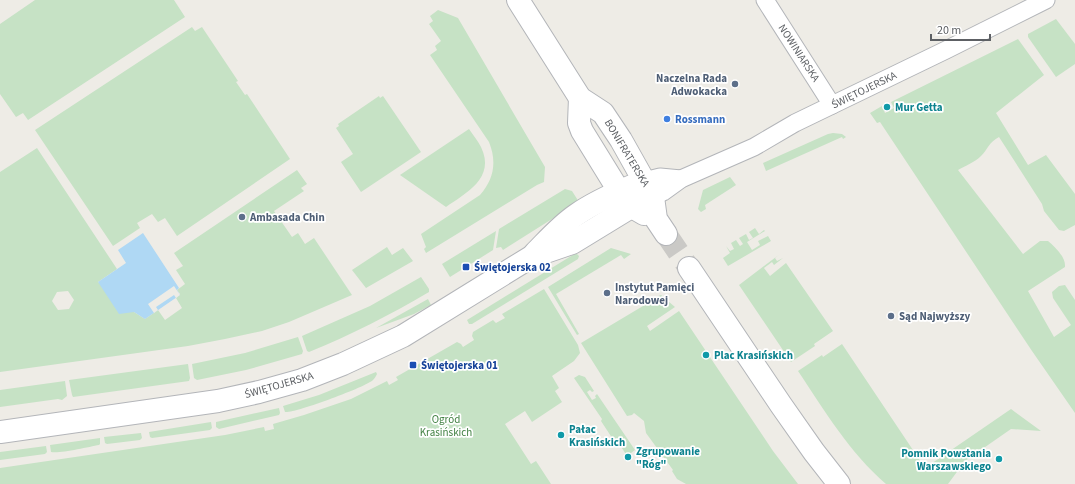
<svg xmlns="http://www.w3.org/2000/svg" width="1075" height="484" font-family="'Source Sans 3',sans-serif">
  <rect width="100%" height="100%" fill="#eeece6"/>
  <g fill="#c6e2c5" fill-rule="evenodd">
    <path d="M35,0H174L185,17L28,120L23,113L16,117L0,94V24Z"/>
    <path d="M438,10L458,18L545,167L544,182L537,185L426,253L424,249L426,247L421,234L480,195C494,179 497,162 489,142L430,55L437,50L435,46L441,41L429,24L433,21L430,16Z"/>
    <path d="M1056,19L1075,44V64L1056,77L1028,37V34Z"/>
    <path d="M192,27L195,31L202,27L238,81L236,82L245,95L247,94L290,159L177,236L165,218L158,222L152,214L137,223L140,228L113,246L35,130Z"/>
    <path d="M1018,39L1044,75L996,113L1028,165L1046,155L1075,194V225L1064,231L1059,230L1044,211L1042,204L999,137C988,143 989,148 981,156C975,162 965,166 958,170L1023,254L1040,241H1048C1055,247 1066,257 1065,267L1028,291L1054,337L1071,325L1053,298L1052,292L1059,286L1065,285L1075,300V413L1032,351L880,122L877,123L870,113L882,106L885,113L894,108L891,102Z"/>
    <path d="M379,96L380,98L383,96L421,152L361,192L341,162L353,154L336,128L339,126L338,124Z"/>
    <path d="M469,129C473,135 478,141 481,147C496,178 466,193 446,207L400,175Z"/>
    <path d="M833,133L842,134L846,137L843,139L842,137L766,171L763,163L828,134Z"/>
    <path d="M37,148L117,269L98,282L134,312L145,319L158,310L165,320L182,308L176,298L180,294L177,290L185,284L176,270L183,266L174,253L297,170L307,184L301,188L304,191L274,211L292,237L298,233L305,244L314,238L352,295L289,322L262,331L225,339L188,346L0,372V172ZM68,291L74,300L69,309L58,310L52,301L57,292Z"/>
    <path d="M730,177L736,185L705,205L706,209L701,212L698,209L703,190Z"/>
    <path d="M565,189L572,191L579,202L503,250L501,247L496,248L499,229Z"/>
    <path d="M755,228L759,234L764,230L765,231L747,242L752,250L760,245L758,241L768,236L771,241L728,266L723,258L730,253L726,246L730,251L734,249L731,243L736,240L740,246L743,244L739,238L746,234L749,240L753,238L749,232Z"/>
    <path d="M496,231L493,250L450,277L442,264Z"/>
    <path d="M387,247L392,255L403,248L413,261L366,288L352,270Z"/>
    <path d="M611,248L631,254L624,259L621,255L556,294L579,334L577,335L548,287Z"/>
    <path d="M576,253L579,256L578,259L472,324H469L467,320Z"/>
    <path d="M780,254L775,258L777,261L783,258L774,265L772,262L764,268L770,276L786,263L833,331L814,344L815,346L791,362L739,285Z"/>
    <path d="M421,277L429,289V292C390,315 351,335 309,352L307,351L302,336L370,306Z"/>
    <path d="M544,289L578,345L580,353L574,361L552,376L559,388L555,391L562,402L532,422L525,411L505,424L531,464L536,461L551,484H0V468L225,435L264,427L265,431L274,429L273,424L304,415L351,399L387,381L389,385L398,380L396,377L457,342L461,344L463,347L474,340L472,336L473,332L493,320L496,323L505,318L502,314Z"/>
    <path d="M661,295L675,307L647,326L650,331L679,311L773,451L798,484H686L677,479L672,471L673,470L646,433L644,421L634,413L632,415L627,416L581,343L643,306L651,299Z"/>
    <path d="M428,299L431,305L414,314L376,328Z"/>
    <path d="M298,337L303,351L302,354L246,370L197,380L194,378L192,364L245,353Z"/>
    <path d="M842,344L925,468L1011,409L1041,431L1011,429L965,461L948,484H886C850,453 824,410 798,371L822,355L823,357Z"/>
    <path d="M188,364L190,378L189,381L73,397L72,395L69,380Z"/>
    <path d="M376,372L377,374C376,376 375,378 373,380C366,387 293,414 285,412L283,406L319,395Z"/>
    <path d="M579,375L585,377L594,391L592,392L590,390L587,392L592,400L596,398L595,396L597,394L635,450L627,456L620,445L618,447L601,421L602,419L574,378Z"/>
    <path d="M65,381L67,396L62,400L58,399L0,407V390Z"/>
    <path d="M279,408L280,413L279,415L219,429L216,427V422Z"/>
    <path d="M211,422L212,428L210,430L152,438L150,437L149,432Z"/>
    <path d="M141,433L142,438L140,440L107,444L105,443L104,437Z"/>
    <path d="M100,438V444L99,445C88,447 59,454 51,452L50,445Z"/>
    <path d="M46,446L47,452L45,454L0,460V452Z"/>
  </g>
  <path fill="#afd8f4" d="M143,233L179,288L177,290L180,295L145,319L134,312L119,314L98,282L126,263L118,250Z"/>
  <path fill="#eeece6" d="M174,286L180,295L176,298L174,295L156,307L158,310L154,313L148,304Z"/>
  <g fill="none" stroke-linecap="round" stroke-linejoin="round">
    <path stroke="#cac9c6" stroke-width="22" stroke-dasharray="22 11" stroke-linecap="butt" d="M666,234L689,268"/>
    <g stroke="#b3b5b9" stroke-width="19">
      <g id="minor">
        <path d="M765,0L832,105"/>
        <path d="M644,181L660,177L681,179"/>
        <path d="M653,197L663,192L681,179L754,147L795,123L946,50L1046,0"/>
      </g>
    </g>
    <g stroke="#b3b5b9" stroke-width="24">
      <g id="tertiary">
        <path d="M518,0L580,98L603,113L621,140L653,197L656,219L666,234"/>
        <path d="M580,98L579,123L582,131L619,191L632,207L644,214"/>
        <path d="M535,253C548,240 560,226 576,215C593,203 613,194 632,186"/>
        <path d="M689,268L781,405L814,452L839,484"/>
        <path d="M0,432L218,401L259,392L302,380L343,364L403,336L531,257L572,243L626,210L653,197"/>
      </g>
    </g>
    <use href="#minor" stroke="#fff" stroke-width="17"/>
    <use href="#tertiary" stroke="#fff" stroke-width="22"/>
  </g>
  <g fill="#5c6f8a" stroke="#fff" stroke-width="1.5">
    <circle cx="735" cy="84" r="4"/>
    <circle cx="242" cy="217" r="4"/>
    <circle cx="607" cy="293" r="4"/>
    <circle cx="891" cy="316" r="4"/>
  </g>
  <g fill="#0f9aa8" stroke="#fff" stroke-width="1.5">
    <circle cx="887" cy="107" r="4"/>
    <circle cx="706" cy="355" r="4"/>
    <circle cx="561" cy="435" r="4"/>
    <circle cx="628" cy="457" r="4"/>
    <circle cx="999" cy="459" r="4"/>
  </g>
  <circle fill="#3f7fe0" stroke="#fff" stroke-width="1.5" cx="667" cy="119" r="4"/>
  <g fill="#1a4fb4" stroke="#fff" stroke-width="1.5">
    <rect x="462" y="263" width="8" height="8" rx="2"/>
    <rect x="409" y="361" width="8" height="8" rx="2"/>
  </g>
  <g text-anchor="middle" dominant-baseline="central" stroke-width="3.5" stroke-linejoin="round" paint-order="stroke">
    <g font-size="11" fill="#5d6064" stroke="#fff">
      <text transform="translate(799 53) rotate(57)">NOWINIARSKA</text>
      <text transform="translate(864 90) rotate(-26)">ŚWIĘTOJERSKA</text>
      <text transform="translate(627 153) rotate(59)">BONIFRATERSKA</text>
      <text transform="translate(279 385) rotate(-16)">ŚWIĘTOJERSKA</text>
    </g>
    <g font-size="11" font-weight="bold" fill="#4e5e75" stroke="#fff" text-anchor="start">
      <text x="727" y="78" text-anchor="end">Naczelna Rada<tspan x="727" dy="13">Adwokacka</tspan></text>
      <text x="250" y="217">Ambasada Chin</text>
      <text x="615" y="287">Instytut Pamięci<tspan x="615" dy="13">Narodowej</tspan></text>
      <text x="899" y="316">Sąd Najwyższy</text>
    </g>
    <g font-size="11" font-weight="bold" fill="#0d838f" stroke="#fff" text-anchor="start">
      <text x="895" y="107">Mur Getta</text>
      <text x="714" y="355">Plac Krasińskich</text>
      <text x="569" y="429">Pałac<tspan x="569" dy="13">Krasińskich</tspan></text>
      <text x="636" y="451">Zgrupowanie<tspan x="636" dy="13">"Róg"</tspan></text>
      <text x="991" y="453" text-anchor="end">Pomnik Powstania<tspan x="991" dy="13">Warszawskiego</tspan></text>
    </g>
    <g font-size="11" font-weight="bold" fill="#366cbe" stroke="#fff" text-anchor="start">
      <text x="675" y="119">Rossmann</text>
    </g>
    <g font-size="11" font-weight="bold" fill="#164399" stroke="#fff" text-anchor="start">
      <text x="474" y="267">Świętojerska 02</text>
      <text x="421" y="365">Świętojerska 01</text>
    </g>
    <g font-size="11" fill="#418042" stroke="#fff">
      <text x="446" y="419">Ogród<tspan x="446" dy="13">Krasińskich</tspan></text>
    </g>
  </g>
  <path d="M931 34v6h59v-6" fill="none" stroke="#5d6064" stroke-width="2"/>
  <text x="937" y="34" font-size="12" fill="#5d6064" stroke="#ffffff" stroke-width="3" paint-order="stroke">20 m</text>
</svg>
